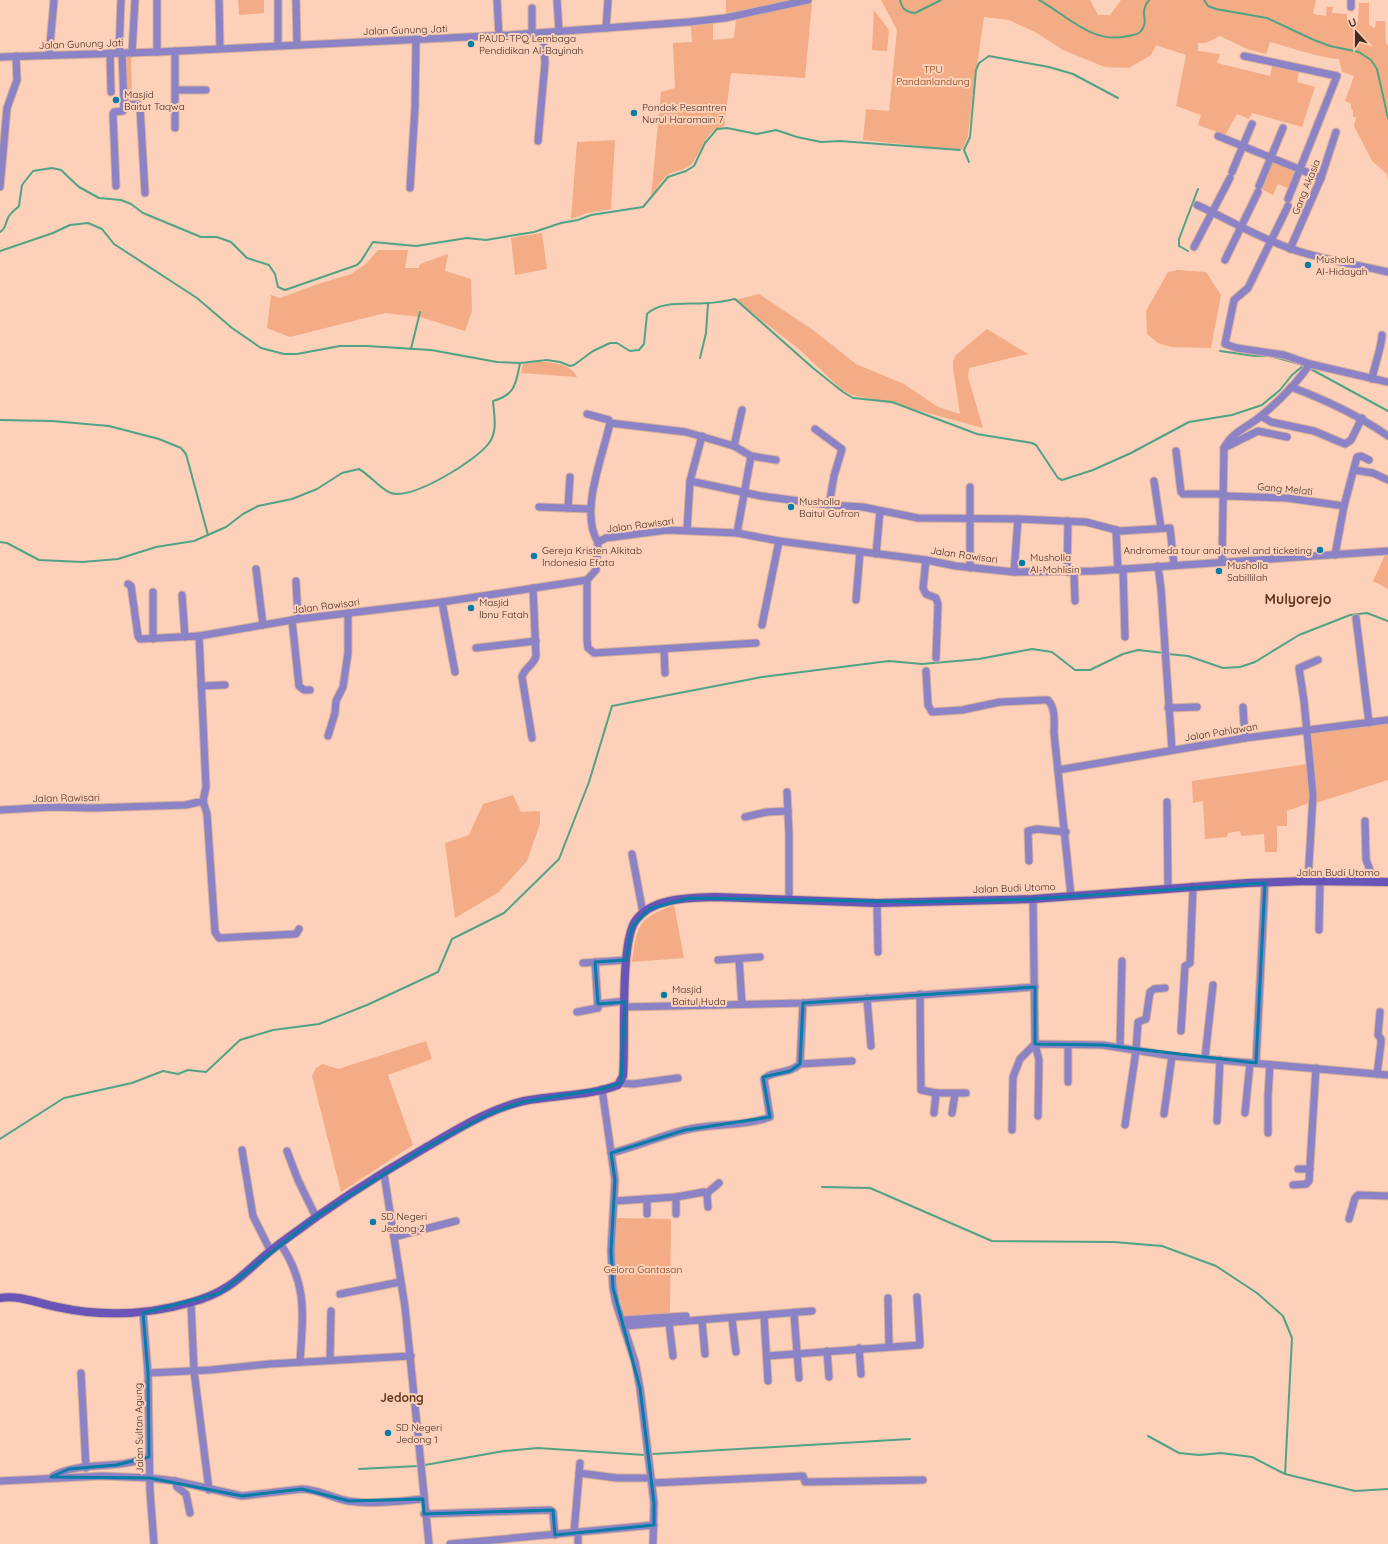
<svg xmlns="http://www.w3.org/2000/svg" width="1388" height="1544" font-family="Quicksand,sans-serif">
  <rect width="100%" height="100%" fill="#fdd0b9"/>
  <g fill="#f3ac85">
    <path d="M238,0H264V13L239,15Z"/>
    <path d="M726,0H793L726,13Z"/>
    <path d="M881,0H1090L1098,15H1110L1121,0H1316L1313,14L1326,16L1327,7H1333L1332,13L1347,14V21L1358,22L1359,3H1369V25L1375,28L1376,21H1385L1386,44L1388,45V180L1387,174L1372,161L1354,126L1356,117H1353V111L1351,108V104L1345,101L1354,76L1342,72L1339,59C1315,57 1293,48 1270,42L1266,54L1247,49L1220,36L1206,43H1198V51L1220,54L1217,63L1270,76L1272,66L1299,71L1297,82L1315,87L1302,127L1252,113L1249,119L1237,114L1225,135L1198,125L1201,115L1176,106L1186,55L1156,45L1151,55L1129,68L1105,67L1063,50L1037,33L1009,20L984,17L973,92L968,136L963,149L956,150L863,140L866,109L889,111L897,30Z"/>
    <path d="M812,3L805,78L731,73L724,127C705,128 703,150 693,162C687,170 679,170 671,173C662,177 656,190 651,197L661,92L675,88L673,43L692,42L691,26L713,23V40L734,38L736,19Z"/>
    <path d="M874,10L889,30L887,51L872,50Z"/>
    <path d="M131,55L132,100L126,101L124,56Z"/>
    <path d="M615,140L611,209L587,213L571,219L577,142Z"/>
    <path d="M1272,161L1297,171L1290,189L1278,184L1273,195L1261,189Z"/>
    <path d="M542,233L547,269L515,275L511,238Z"/>
    <path d="M378,250H408L405,268H419L420,264L448,254L445,271L471,279L472,311L465,331L420,317L385,313L290,337L267,328L271,295L280,298L318,284L351,274L366,264Z"/>
    <path d="M1177,270L1206,272L1221,295L1211,348L1171,347L1158,343L1147,334L1146,311L1168,272Z"/>
    <path d="M759,294L813,330L856,364L904,384L938,407L960,414L953,368V361L956,355L987,329L1028,354L969,368L968,377L983,428L895,404L852,395L842,390L799,349L735,300Z"/>
    <path d="M536,362C550,362 569,362 577,377L521,373L523,364Z"/>
    <path d="M1385,555H1388V589L1373,581Z"/>
    <path d="M1388,723V780L1316,803L1311,733Z"/>
    <path d="M1307,764L1309,803L1287,811V826H1277V852H1265L1264,834L1241,836L1240,831L1228,833L1227,837L1205,839L1203,801L1193,803L1192,781Z"/>
    <path d="M513,795L521,812L540,811V824L527,861L499,892L455,918L445,843L469,835L483,804Z"/>
    <path d="M674,905L684,958L632,962C637,925 637,919 674,905Z"/>
    <path d="M426,1041L432,1059L388,1075L413,1145L341,1192L312,1076L316,1068L323,1064L338,1069Z"/>
    <path d="M617,1218L671,1219L670,1314L629,1317L624,1314L616,1284L614,1254Z"/>
  </g>
  <g fill="none" stroke-linecap="round" stroke-linejoin="round">
    <g stroke="#50a384" stroke-width="2">
      <path d="M900,0C902,9 906,12 915,13L941,0"/>
      <path d="M1039,0C1067,15 1092,45 1128,36C1132,35 1138,35 1141,31C1150,20 1138,13 1149,0"/>
      <path d="M1204,0L1208,6L1216,9L1267,18L1314,40L1330,46L1359,52L1371,60L1377,69L1388,118"/>
      <path d="M969,162L964,150L970,137L976,70L979,63L989,56L1049,67L1073,74L1118,98"/>
      <path d="M0,232C6,229 5,224 8,218C10,213 15,210 19,206L22,185L33,171L52,168L61,170L79,187L99,198L121,200L131,204L143,213L201,237H217L231,242L247,258L269,265L275,274L278,287L285,290L357,265L361,261L373,242L416,246L467,238L486,240L534,232L561,223L578,220L591,215L643,207L668,177L686,171L694,166L705,143L717,129L727,128L757,134L776,130L797,137L821,142L840,141L960,150"/>
      <path d="M0,251L53,233L70,225L88,223L102,229L114,244L197,298L232,328L261,348L284,354H297L340,346H367L431,350L497,362L520,363L547,360L560,362L570,366L574,365L593,351L610,343H617L630,351L639,350L644,344L647,314C661,300 689,305 707,303C717,303 725,301 735,299L813,368L843,392L853,398L892,402L977,434L1032,443L1036,445L1058,478L1062,480L1093,470L1131,453L1189,422L1232,415L1262,405L1280,390L1292,375L1304,365"/>
      <path d="M1188,251L1179,246V239L1198,189"/>
      <path d="M411,349L420,312"/>
      <path d="M1220,351L1255,356H1266"/>
      <path d="M1270,356L1303,365"/>
      <path d="M700,358L706,333L708,304"/>
      <path d="M1309,368L1388,411"/>
      <path d="M0,420L52,421L109,426L159,439L181,448L186,454L208,535"/>
      <path d="M0,542L7,543L39,560L82,562L118,559L156,547L194,541L226,527L243,514L258,506L292,499L317,489L342,473L359,469C370,475 381,490 391,493C413,500 477,460 489,443C498,431 494,415 493,401C515,395 516,384 520,363"/>
      <path d="M1168,654L1188,656L1223,668L1240,667L1255,662L1299,635L1350,615L1367,613L1388,621"/>
      <path d="M0,1139L64,1098L132,1083L163,1071L178,1074L188,1070L206,1072L240,1040L273,1030L319,1024L367,1005L438,972L452,939L504,913L559,859L589,782L612,706L762,677L889,661L922,664L979,659L1032,649L1052,652L1075,670H1090L1123,654L1138,650L1164,653"/>
      <path d="M822,1187L870,1188L992,1241L1114,1242L1162,1246L1216,1266L1257,1293L1283,1316L1292,1338L1285,1474L1355,1491L1388,1489"/>
      <path d="M1148,1436L1179,1453L1199,1455L1221,1453L1252,1457L1285,1474"/>
      <path d="M653,1454L910,1439"/>
      <path d="M425,1465L504,1451L538,1448L645,1455"/>
      <path d="M359,1469L418,1466"/>
    </g>
    <g stroke="#d7af9a" stroke-width="9">
      <g id="street">
        <path d="M219,0L220,48"/>
        <path d="M296,0L297,44"/>
        <path d="M497,0L499,36"/>
        <path d="M557,0L559,31"/>
        <path d="M1351,0V7"/>
        <path d="M157,1V52"/>
        <path d="M532,8V33"/>
        <path d="M606,28L608,0"/>
        <path d="M278,45V0"/>
        <path d="M175,51V128"/>
        <path d="M110,53L111,92"/>
        <path d="M119,53L121,0"/>
        <path d="M122,53L124,105L138,104L140,107L145,193"/>
        <path d="M132,53L135,0"/>
        <path d="M49,55L54,0"/>
        <path d="M1244,56L1337,76L1288,199"/>
        <path d="M0,57L157,52L509,35L689,22L725,18L808,0"/>
        <path d="M176,90H206"/>
        <path d="M1218,136L1321,178"/>
        <path d="M538,141L545,63L543,33"/>
        <path d="M1232,172L1252,124"/>
        <path d="M116,186L113,114L114,112L123,111L124,105"/>
        <path d="M1259,186L1283,128"/>
        <path d="M0,187L7,108L17,80L16,56"/>
        <path d="M410,188L415,108L416,39"/>
        <path d="M1197,205C1228,219 1257,237 1289,248C1321,260 1355,264 1388,272"/>
        <path d="M1288,206L1248,288L1234,300L1225,344L1237,348L1284,355L1310,364L1388,382"/>
        <path d="M1194,247L1230,178"/>
        <path d="M1290,249L1321,178L1336,132"/>
        <path d="M1225,260L1258,192"/>
        <path d="M1372,379C1375,363 1381,350 1382,335"/>
        <path d="M1291,387C1326,400 1358,415 1388,436"/>
        <path d="M587,414L609,420L610,423L686,432L734,446L751,456L776,460"/>
        <path d="M1261,416L1271,422L1314,431L1345,444L1351,440L1362,418"/>
        <path d="M815,429L842,449L834,476L829,505"/>
        <path d="M734,446L742,410"/>
        <path d="M1224,448L1258,431L1287,437"/>
        <path d="M1176,451L1181,492L1183,494H1224"/>
        <path d="M1354,470L1373,473L1388,480"/>
        <path d="M690,481L761,496L829,505L863,507L918,518L1018,519L1086,522L1120,531L1170,528L1174,565"/>
        <path d="M1154,481L1161,528"/>
        <path d="M1224,496L1287,498L1344,506"/>
        <path d="M539,507L590,509"/>
        <path d="M568,508L570,477"/>
        <path d="M687,530L690,481L702,436"/>
        <path d="M1116,530L1118,570"/>
        <path d="M737,533L751,456"/>
        <path d="M598,542C579,512 603,456 610,423"/>
        <path d="M876,554L880,511"/>
        <path d="M1335,555L1344,506L1357,457L1361,456L1369,460"/>
        <path d="M926,560L923,588L926,594L936,598L938,604L936,658"/>
        <path d="M1222,562L1224,448C1232,432 1248,427 1261,416C1279,401 1297,383 1310,364"/>
        <path d="M1158,566L1161,589L1172,750"/>
        <path d="M970,568V487"/>
        <path d="M256,569L263,625"/>
        <path d="M1123,569L1125,637"/>
        <path d="M1014,572L1018,519"/>
        <path d="M1067,572L1068,521"/>
        <path d="M1074,572L1075,601"/>
        <path d="M587,580V640L588,648L594,653L756,643"/>
        <path d="M296,581L298,619"/>
        <path d="M128,584L131,586L138,636L140,639L199,636"/>
        <path d="M153,592V639"/>
        <path d="M182,595L185,637"/>
        <path d="M856,600L860,552"/>
        <path d="M442,602L455,672"/>
        <path d="M1356,618L1369,723"/>
        <path d="M292,620L299,686L304,690H310"/>
        <path d="M762,625L779,541"/>
        <path d="M476,648L536,641"/>
        <path d="M664,649L665,673"/>
        <path d="M926,671L928,705L932,712L962,710L1000,702L1044,700H1048C1056,709 1054,722 1054,733L1071,896"/>
        <path d="M201,686L225,685"/>
        <path d="M1243,707L1245,738"/>
        <path d="M1168,708L1197,707"/>
        <path d="M328,736L335,713L336,701L343,687L348,653V613"/>
        <path d="M532,738L522,677C524,668 534,665 536,656L533,588"/>
        <path d="M1058,770L1245,738L1388,720"/>
        <path d="M787,792L789,834V899"/>
        <path d="M203,801L207,814L215,932L219,938L296,934L299,929"/>
        <path d="M1167,802L1168,888"/>
        <path d="M0,810L52,807L93,808L186,805L203,801L206,787L199,636L298,619L442,602L587,580L596,570L598,542L606,538L667,530L737,533L779,541L926,560L956,566L1014,572L1095,571L1388,551"/>
        <path d="M745,817L767,812L788,811"/>
        <path d="M1365,821L1366,859L1374,882"/>
        <path d="M632,854L643,913"/>
        <path d="M1029,861L1028,831L1037,829L1066,832"/>
        <path d="M1308,881L1313,795L1304,701L1299,668L1318,660"/>
        <path d="M1033,899L1035,1044L1039,1060L1038,1116"/>
        <path d="M877,903L878,952"/>
        <path d="M1319,930L1320,881"/>
        <path d="M739,959L742,1004"/>
        <path d="M718,960L760,957"/>
        <path d="M583,963L626,960"/>
        <path d="M920,994L921,1090L936,1093H966"/>
        <path d="M867,998L871,1046"/>
        <path d="M598,1004L625,1001"/>
        <path d="M625,1007L803,1003L1035,987"/>
        <path d="M577,1012L598,1008L595,962"/>
        <path d="M1181,1031L1185,966L1190,963L1193,886"/>
        <path d="M1068,1045V1082"/>
        <path d="M1120,1047L1122,961"/>
        <path d="M1205,1058L1213,985"/>
        <path d="M1256,1063L1265,883"/>
        <path d="M800,1064L852,1061"/>
        <path d="M1377,1074L1381,1043V1039L1378,1035L1380,1012"/>
        <path d="M621,1083L633,1084L678,1078"/>
        <path d="M602,1089L615,1180L611,1251L613,1288L616,1303L635,1362L640,1388L654,1503L653,1544"/>
        <path d="M934,1113L936,1093"/>
        <path d="M952,1113L955,1094"/>
        <path d="M1245,1113L1250,1063"/>
        <path d="M1164,1114L1172,1056"/>
        <path d="M1217,1121L1220,1060"/>
        <path d="M1125,1125L1136,1051L1138,1022L1146,1019L1150,992L1154,989L1165,988"/>
        <path d="M1012,1130L1013,1077L1020,1059L1035,1044L1103,1045L1172,1056L1388,1075"/>
        <path d="M1268,1133V1095L1270,1065"/>
        <path d="M242,1150L253,1216L270,1250"/>
        <path d="M287,1151L298,1180L316,1217"/>
        <path d="M611,1153C636,1147 660,1136 685,1130C712,1123 743,1127 770,1117L764,1079C772,1070 789,1075 800,1064L803,1003"/>
        <path d="M1298,1169H1310"/>
        <path d="M384,1174L405,1307L429,1544"/>
        <path d="M1293,1185L1306,1184L1309,1181L1316,1068"/>
        <path d="M706,1194L719,1183"/>
        <path d="M676,1197V1214"/>
        <path d="M615,1201L676,1197L704,1192L707,1195L708,1207"/>
        <path d="M647,1214V1199"/>
        <path d="M1349,1219L1355,1198L1358,1195L1388,1196"/>
        <path d="M394,1237L456,1221"/>
        <path d="M280,1243C308,1285 303,1314 300,1362"/>
        <path d="M340,1294L400,1282"/>
        <path d="M888,1298L889,1346"/>
        <path d="M191,1303L194,1371L209,1490"/>
        <path d="M143,1313L148,1373L150,1491L154,1544"/>
        <path d="M794,1314L799,1378"/>
        <path d="M764,1316L768,1381"/>
        <path d="M732,1319L736,1352"/>
        <path d="M622,1320L686,1316"/>
        <path d="M702,1321L705,1354"/>
        <path d="M669,1323L673,1356"/>
        <path d="M625,1326L812,1311"/>
        <path d="M859,1348L861,1374"/>
        <path d="M827,1351L829,1377"/>
        <path d="M767,1356L920,1345L917,1297"/>
        <path d="M330,1360L331,1311"/>
        <path d="M81,1373L86,1468"/>
        <path d="M148,1373L210,1370L269,1364L411,1356"/>
        <path d="M579,1473L617,1478H651"/>
        <path d="M53,1476C82,1460 120,1471 149,1456"/>
        <path d="M0,1481L102,1476L150,1478L175,1481L242,1496L302,1489C318,1489 332,1498 348,1501C372,1505 399,1501 423,1499"/>
        <path d="M175,1481L177,1487L186,1494L190,1513"/>
        <path d="M652,1483L803,1476L805,1482L923,1480"/>
        <path d="M424,1514L550,1510L553,1512L555,1535"/>
        <path d="M574,1532L580,1463"/>
        <path d="M578,1532V1544"/>
        <path d="M450,1544L654,1525"/>
      </g>
    </g>
    <g stroke="#d7af9a" stroke-width="10">
      <path id="secondary" d="M0,1298C20,1295 37,1303 57,1307C103,1317 148,1315 192,1302C237,1290 247,1267 282,1242C327,1208 376,1176 425,1148C456,1130 489,1109 524,1101C554,1095 590,1096 618,1085L623,1076C626,1044 619,942 636,920C653,897 690,898 715,897L877,903L1033,899L1247,883L1308,881L1388,882"/>
    </g>
    <use href="#street" stroke="#8c83c6" stroke-width="7"/>
    <use href="#secondary" stroke="#6955b7" stroke-width="8"/>
  </g>
  <path fill="none" stroke="#077da5" stroke-width="3" stroke-linejoin="round" d="M1265,883L1256,1063L1103,1045L1035,1044V987L803,1003L800,1064L790,1071L763,1077L770,1117L685,1130L611,1153L615,1180L611,1251L613,1288L640,1388L654,1503V1525L555,1535L553,1510L424,1514L423,1499L349,1501L302,1489L242,1496L150,1478L51,1477L69,1469L116,1465L149,1457L148,1373L143,1313L220,1293L316,1217L425,1148L489,1114L522,1102L602,1089L621,1083L625,1002L598,1004L595,962L626,960L632,927L649,909L689,898L917,902L1033,899Z"/>
  <g fill="#077da5" stroke="#fdd0b9" stroke-width="1.5">
    <circle cx="471" cy="44" r="4"/>
    <circle cx="116" cy="100" r="4"/>
    <circle cx="634" cy="113" r="4"/>
    <circle cx="1308" cy="265" r="4"/>
    <circle cx="791" cy="507" r="4"/>
    <circle cx="1320" cy="550" r="4"/>
    <circle cx="534" cy="556" r="4"/>
    <circle cx="1022" cy="563" r="4"/>
    <circle cx="1219" cy="571" r="4"/>
    <circle cx="471" cy="608" r="4"/>
    <circle cx="664" cy="995" r="4"/>
    <circle cx="373" cy="1222" r="4"/>
    <circle cx="388" cy="1433" r="4"/>
  </g>
  <g text-anchor="middle" dominant-baseline="central" stroke-width="4" stroke-linejoin="round" paint-order="stroke">
    <g font-size="10" fill="#402b20" stroke="#fdd0b9">
      <text transform="translate(405 30) rotate(-2)">Jalan Gunung Jati</text>
      <text transform="translate(81 44) rotate(-2)">Jalan Gunung Jati</text>
      <text transform="translate(1306 187) rotate(-68)">Gang Akasia</text>
      <text transform="translate(1285 489) rotate(5)">Gang Melati</text>
      <text transform="translate(640 525) rotate(-7)">Jalan Rawisari</text>
      <text transform="translate(964 555) rotate(8)">Jalan Rawisari</text>
      <text transform="translate(326 606) rotate(-7)">Jalan Rawisari</text>
      <text transform="translate(1221 732) rotate(-9)">Jalan Pahlawan</text>
      <text transform="translate(66 798) rotate(-1)">Jalan Rawisari</text>
      <text x="1338" y="872">Jalan Budi Utomo</text>
      <text transform="translate(1014 888) rotate(-2)">Jalan Budi Utomo</text>
      <text transform="translate(139 1428) rotate(-91)">Jalan Sultan Agung</text>
    </g>
    <g font-size="10" fill="#402b20" stroke="#fdd0b9" text-anchor="start">
      <text x="479" y="38">PAUD-TPQ Lembaga<tspan x="479" dy="12">Pendidikan Al-Bayinah</tspan></text>
      <text x="124" y="94">Masjid<tspan x="124" dy="12">Baitut Taqwa</tspan></text>
      <text x="642" y="107">Pondok Pesantren<tspan x="642" dy="12">Nurul Haromain 7</tspan></text>
      <text x="1316" y="259">Mushola<tspan x="1316" dy="12">Al-Hidayah</tspan></text>
      <text x="799" y="501">Musholla<tspan x="799" dy="12">Baitul Gufron</tspan></text>
      <text x="542" y="550">Gereja Kristen Alkitab<tspan x="542" dy="12">Indonesia Efata</tspan></text>
      <text x="1312" y="550" text-anchor="end">Andromeda tour and travel and ticketing</text>
      <text x="1030" y="557">Musholla<tspan x="1030" dy="12">Al-Mohlisin</tspan></text>
      <text x="1227" y="565">Musholla<tspan x="1227" dy="12">Sabillilah</tspan></text>
      <text x="479" y="602">Masjid<tspan x="479" dy="12">Ibnu Fatah</tspan></text>
      <text x="672" y="989">Masjid<tspan x="672" dy="12">Baitul Huda</tspan></text>
      <text x="381" y="1216">SD Negeri<tspan x="381" dy="12">Jedong 2</tspan></text>
      <text x="396" y="1427">SD Negeri<tspan x="396" dy="12">Jedong 1</tspan></text>
    </g>
    <g font-size="10" fill="#843d09" stroke="#fdd0b9">
      <text x="933" y="69">TPU<tspan x="933" dy="12">Pandanlandung</tspan></text>
      <text x="643" y="1269">Gelora Gantasan</text>
    </g>
    <g font-size="12" font-weight="bold" fill="#64381e" stroke="#fdd0b9">
      <text x="402" y="1397">Jedong</text>
    </g>
    <g font-size="14" font-weight="bold" fill="#64381e" stroke="#fdd0b9">
      <text x="1298" y="599">Mulyorejo</text>
    </g>
  </g>
  <g transform="translate(1356 32) rotate(339)" stroke="#fdd0b9" stroke-width="3" paint-order="stroke">
  <path d="M0-3L7 15L0 10L-7 15Z" fill="#402b20"/>
  <text y="-6" font-size="11" font-weight="bold" text-anchor="middle" fill="#402b20">U</text>
  </g>
</svg>
